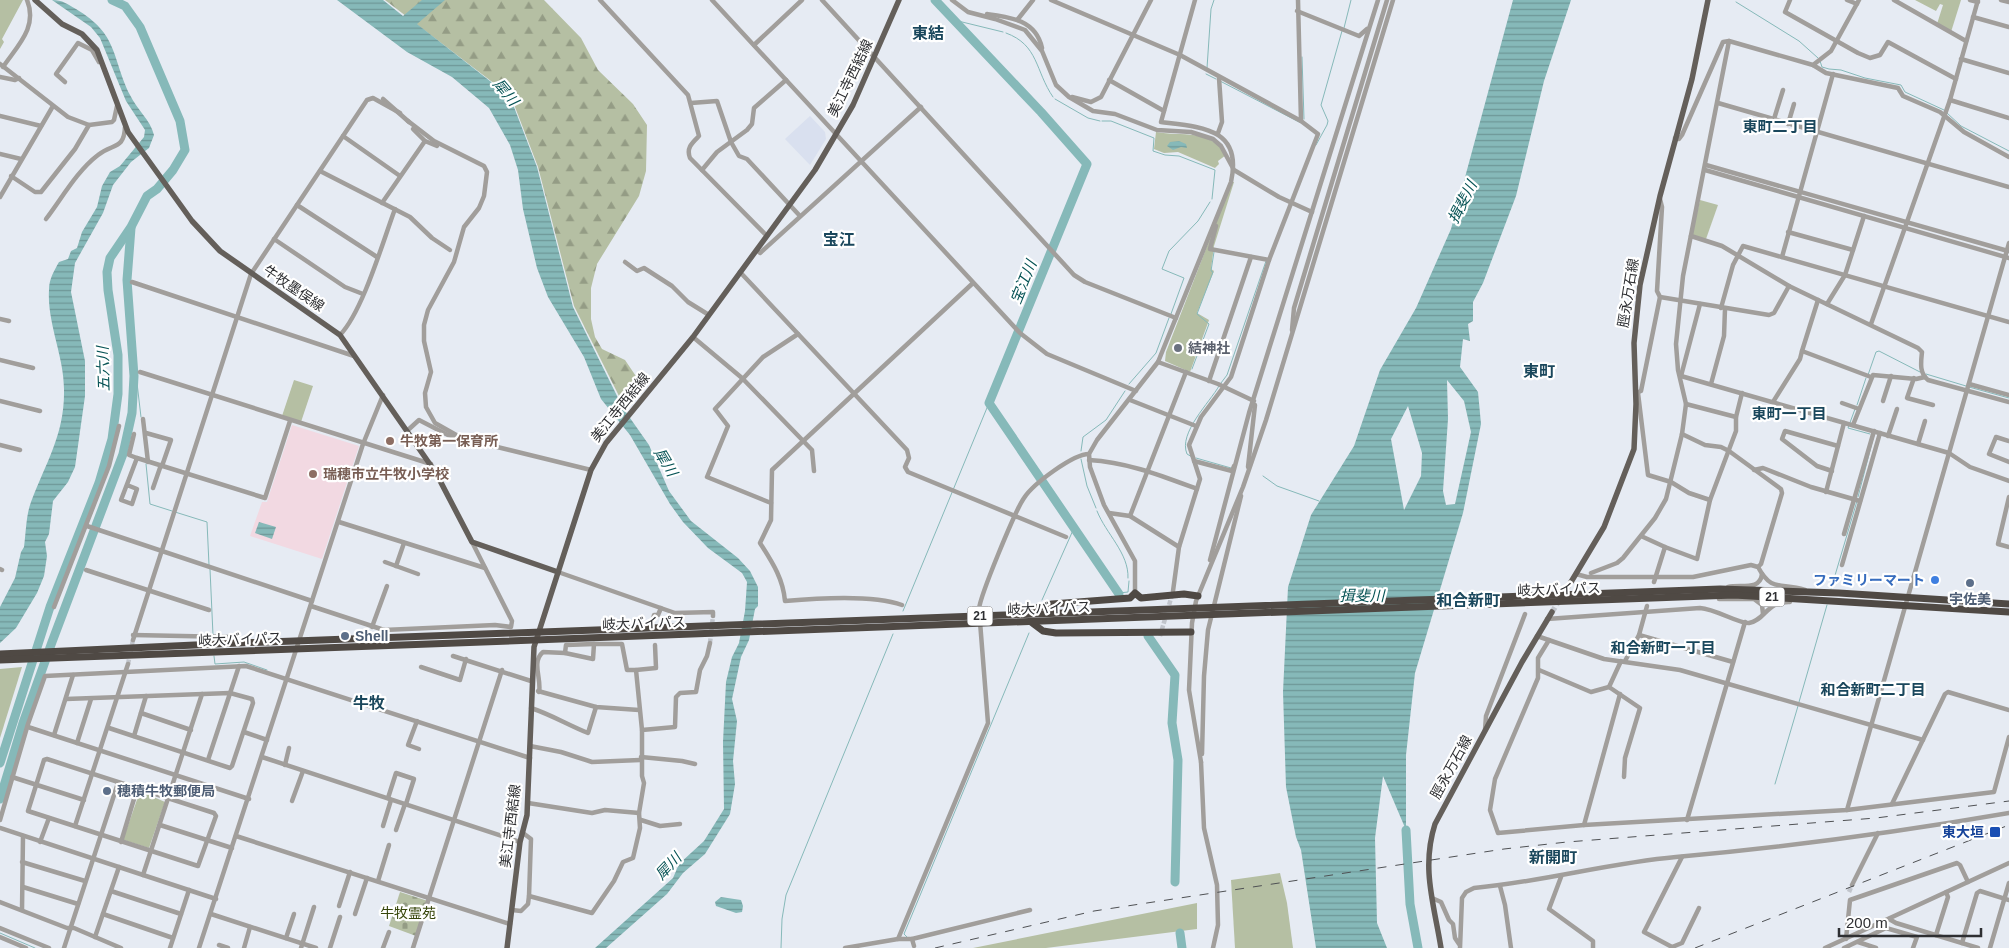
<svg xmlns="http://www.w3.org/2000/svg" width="2009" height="948" font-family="Arial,'Noto Sans JP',sans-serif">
  <defs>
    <pattern id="forest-firs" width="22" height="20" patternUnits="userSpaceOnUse" patternTransform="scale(1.25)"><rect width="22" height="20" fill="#b5bfa3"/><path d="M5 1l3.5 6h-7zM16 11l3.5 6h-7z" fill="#949c85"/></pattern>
    <pattern id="cemetery-stones" width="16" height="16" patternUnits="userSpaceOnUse" patternTransform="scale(1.25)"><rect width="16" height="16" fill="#b5bfa3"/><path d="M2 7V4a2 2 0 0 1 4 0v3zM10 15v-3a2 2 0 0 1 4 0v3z" fill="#949c85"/></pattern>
    <pattern id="water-rules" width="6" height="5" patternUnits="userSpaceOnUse" patternTransform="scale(1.25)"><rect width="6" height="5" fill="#86b9b9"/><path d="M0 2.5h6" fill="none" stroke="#6e9797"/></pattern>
  </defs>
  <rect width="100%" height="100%" fill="#e6ebf3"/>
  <path fill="#d9e0ef" d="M810,116L825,132L826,139L810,165L785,139Z"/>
  <path fill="#f2d9e2" d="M292,425L359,446L322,559L250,536L262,502H267Z"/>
  <g fill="#b5bfa3">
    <path d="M0,0H23L2,39L4,42L0,49Z"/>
    <path d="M1915,0H1961L1951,32L1937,24L1943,5L1940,4L1936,11Z"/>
    <path d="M1156,132C1182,137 1210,128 1226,155L1218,161L1219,164L1215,168L1178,152L1164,153L1154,149Z"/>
    <path d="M1232,182H1234L1214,246L1211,269L1214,271L1197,313L1209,320L1190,372L1165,361L1166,352Z"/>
    <path d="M1700,200L1718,205L1706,239L1692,235Z"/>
    <path d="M294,380L313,386L301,422L282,416Z"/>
    <path d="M22,667L0,738V669Z"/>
    <path d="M140,791L165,802L149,848L124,840V837Z"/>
    <path d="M1280,873L1287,903L1293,948H1235L1231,880Z"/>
    <path d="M1197,903V929L1046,948H973Z"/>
  </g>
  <path fill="url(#forest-firs)" d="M385,0H544L581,38L598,70L633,104L647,125L646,171L639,196L597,264L591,288V319L595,337L602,349L625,360L644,388L626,410L574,306L538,167L515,107L517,97L514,92L504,91Z"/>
  <path fill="url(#cemetery-stones)" d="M400,892L428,901L416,936L389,926Z"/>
  <g fill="url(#water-rules)" fill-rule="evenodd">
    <path d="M52,0C63,0 67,4 76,9C119,35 111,56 130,95C137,110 150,119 154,135L149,148L131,162L113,185L103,213L75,263L71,292L85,361V396L75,467L68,482L53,501L49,534L45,542L47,556L44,576L37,593L16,628L0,643V607L15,578L21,552L24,547C26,533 26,515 31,502C46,462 65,434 64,389C64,356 47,323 49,290C49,279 54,271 59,262L68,259L71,251L77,248L82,232L97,207L102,186L110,172L120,166L144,137L145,130L126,101L100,38L91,27Z"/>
    <path d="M337,0H383L403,16L422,0H445L417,24L504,92L513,94L516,97L514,107L537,167L573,307L623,408L649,445L669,491L691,521L738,558L750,571L758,587V606L755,609L749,640L741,657L732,699L737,721L733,761L735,784L730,814L705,854L683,873L667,894L606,948H595L673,878L679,864L704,841L724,809L723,742L726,682L732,657L739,643L745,611L747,582L742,573L708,548L683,522L670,504L630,435L601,399L584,357L548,297L537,268L523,209L518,170L510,145L489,108L452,77L407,52Z"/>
    <path d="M1513,0H1571L1544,81L1516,196L1483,283L1473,302V321L1468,324L1470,341L1463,339L1460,367L1478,392L1481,424L1463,513L1415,673L1406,755V830L1383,776L1375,838L1377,923L1387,948H1316L1301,850L1296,837L1286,787L1283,692L1288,587L1311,515L1354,446L1380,370L1416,308L1451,229ZM1447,380L1464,401L1471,432L1455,504L1446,505L1443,491L1448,419ZM1408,406L1422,453L1421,476L1404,510L1391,439Z"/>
    <path d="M1179,141L1186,144L1187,148L1181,147L1173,150L1167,146L1170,142Z"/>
    <path d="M259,522L276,527L272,539L255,533Z"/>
    <path d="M721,897L741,900L743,906L742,912L736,913L716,906L715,902Z"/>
  </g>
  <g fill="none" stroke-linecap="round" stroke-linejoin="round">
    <g stroke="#86b9b9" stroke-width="1">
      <path d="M1736,2L1799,41L1818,58"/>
      <path d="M954,20L1003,32"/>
      <path d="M1344,28L1351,0"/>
      <path d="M1006,33C1039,45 1035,71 1053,97"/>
      <path d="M1302,57L1304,119"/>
      <path d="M1820,61L1822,67L1829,69L1841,70L1865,78L1901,85L1905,92L1944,110"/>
      <path d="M1207,68L1211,9L1214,0"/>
      <path d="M1206,74L1216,79"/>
      <path d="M1220,81L1299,122"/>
      <path d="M1055,99L1088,118L1100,121"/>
      <path d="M1947,113L1961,126L2009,151"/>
      <path d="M1102,121H1111L1154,138L1153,151L1165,155L1179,156L1215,170L1212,199"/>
      <path d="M1316,145L1327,125L1328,121L1321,105L1342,31"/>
      <path d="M1171,314L1184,278L1162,269L1169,251L1198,221L1210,202"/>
      <path d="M1192,369L1209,324L1197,314L1213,272L1211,271L1214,252"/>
      <path d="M1926,374L1966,386"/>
      <path d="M1868,375L1876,352L1879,351L1920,372"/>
      <path d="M134,382L137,383L141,417"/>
      <path d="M1221,383L1227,375L1266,261"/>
      <path d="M1129,384L1156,353L1169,318"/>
      <path d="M1969,387L2009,398"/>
      <path d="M1857,405L1866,378"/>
      <path d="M1855,409L1848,428L1870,434"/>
      <path d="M1081,451L1083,437L1106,420L1125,391"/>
      <path d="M1192,457L1187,454C1178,433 1210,402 1219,386"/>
      <path d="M1196,458L1231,468"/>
      <path d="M1081,459L1087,486L1096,508"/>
      <path d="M146,464L150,504L172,511"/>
      <path d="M1263,476L1277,486L1319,501"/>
      <path d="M1858,497L1874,435"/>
      <path d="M1097,511C1106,534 1129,553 1128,578"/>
      <path d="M175,512L207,522L209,565"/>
      <path d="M210,569L213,635"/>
      <path d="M1831,589L1857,501"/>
      <path d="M1119,593L1128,592L1129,581"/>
      <path d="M1042,600L1074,528"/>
      <path d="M903,611L989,403"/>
      <path d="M214,656L215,664L244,662L267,670"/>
      <path d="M1799,702L1827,605"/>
      <path d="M1775,784L1798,706"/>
      <path d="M0,933L35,948"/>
      <path d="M908,938L904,934L1029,633"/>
      <path d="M781,948L782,919L786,895L893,634"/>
    </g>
    <g stroke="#86b9b9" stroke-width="9">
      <path d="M935,0L1041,112L1087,164L989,403L1119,594"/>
      <path d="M1148,636L1175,675L1172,723L1178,760L1175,882"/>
      <path d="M0,763L50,607L99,483L112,439L118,394V355L108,290L107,272L110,258L131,227L147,196L157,189L173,170L185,150L180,121L140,27L125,6L112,0"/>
      <path d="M0,799L23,723L52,642L123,454L132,413L134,376L127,280L131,228"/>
      <path d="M1406,830L1410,904L1418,948"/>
      <path d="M1180,933L1182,948"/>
    </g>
    <g stroke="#c1c5cc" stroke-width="4.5" stroke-dasharray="4.5 2" stroke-linecap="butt">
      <path d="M1160,636L1172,595"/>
      <path d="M710,643L713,616"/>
      <path d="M128,664L133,640"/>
      <path d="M1849,892L1852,885"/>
    </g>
    <path stroke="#c1c5cc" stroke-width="5.5" stroke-dasharray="5.5 3" stroke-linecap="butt" d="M1552,612L1571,582"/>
    <g stroke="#a19e9b" stroke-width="4.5">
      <path d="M600,0L688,95L699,136C692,143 686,148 690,158L767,236"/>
      <path d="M712,0L1020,333L1047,354L1136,391"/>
      <path d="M822,0L1074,275L1085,282L1176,318"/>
      <path d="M952,0L968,12L995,19L1025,30L1042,51L1056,85L1069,97L1093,111L1115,114L1157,130L1191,132L1213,139L1221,146L1234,170L1279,197L1312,212"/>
      <path d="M1051,0L1180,55L1301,121L1318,134L1269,260L1231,377L1201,417L1189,445L1200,479L1179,547L1173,591"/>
      <path d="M1298,0L1301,121"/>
      <path d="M1790,0L1785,12L1858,53L1870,58L1880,55L1888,42L1956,79"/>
      <path d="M1847,0L1857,4"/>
      <path d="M1894,0L1966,41"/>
      <path d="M1970,0L1978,2"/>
      <path d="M2001,0L2009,2"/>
      <path d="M1297,11L1359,36L1367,29"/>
      <path d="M987,14C1010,17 1036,20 1042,48"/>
      <path d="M1973,17L2009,27"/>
      <path d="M1018,19L1033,0"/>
      <path d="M754,45L802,0"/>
      <path d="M1961,59L2009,73"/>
      <path d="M0,64L68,117L89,125L112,122L114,120L117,106"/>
      <path d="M1813,65L1826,73L1898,88L1903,96L1940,112L1964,132L2009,157"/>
      <path d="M3,67C18,45 38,27 27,0"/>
      <path d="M0,77L15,80L19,78"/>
      <path d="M1109,80L1164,111"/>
      <path d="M65,82L56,74L78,43L92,50L99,62L101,61"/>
      <path d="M1072,97L1091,102L1101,97L1151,0"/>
      <path d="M383,99L409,122"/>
      <path d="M1950,100L2009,118"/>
      <path d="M691,103L717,101L731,142L739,156L747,159L800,216"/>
      <path d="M1718,103L2009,187"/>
      <path d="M0,116L41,126"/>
      <path d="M1774,119L1783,90"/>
      <path d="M408,121L434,141L484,166L487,172L484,196L479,208L464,227L454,262L428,310L424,325V341L431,372L425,393L426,407L435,423L458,436"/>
      <path d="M1788,124L1794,104"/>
      <path d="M413,129L425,141L437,146"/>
      <path d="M1218,133L1222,122L1219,78"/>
      <path d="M343,136L400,176"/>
      <path d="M1675,138L1679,139L1682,135L1723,42L1729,41L1813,65L1831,51L1859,0"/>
      <path d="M0,154L21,159"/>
      <path d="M1706,165L2008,251"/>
      <path d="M702,170L717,152L747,130L752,124L754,108L786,80"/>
      <path d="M1705,170L2009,258"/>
      <path d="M320,171L410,217L432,238L450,250"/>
      <path d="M11,176L35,192H41L75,149L89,125"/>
      <path d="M0,197L53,106"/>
      <path d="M382,203L425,141"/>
      <path d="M297,205L377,257"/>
      <path d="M46,219C62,198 77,171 98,155C113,143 124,150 125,127"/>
      <path d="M1216,226L1210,249L1269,260"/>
      <path d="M1788,232L1853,250"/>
      <path d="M1691,236L1722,246L1789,286"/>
      <path d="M274,239L345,287L363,294"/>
      <path d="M757,250L760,253L921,107"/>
      <path d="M1782,257L1833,74"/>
      <path d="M625,262L637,271L644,268L672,286L688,302L709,315"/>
      <path d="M740,272L907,450L909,458L905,467L908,472L1066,537"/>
      <path d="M132,282L354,356"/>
      <path d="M1660,297L1769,315L1774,313L1789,286L1918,348L1922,352C1921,362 1919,373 1928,380L2009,402"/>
      <path d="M1818,300L1802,351L1871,377"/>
      <path d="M1827,304L1845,275L1864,216"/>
      <path d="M1721,308L1733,265L1743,246L2009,322"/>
      <path d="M0,319L9,321"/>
      <path d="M1871,324L1950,100L1978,0"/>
      <path d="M1292,330L1294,308L1387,0"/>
      <path d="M340,335C363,311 383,241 395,209"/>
      <path d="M693,337L742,378L812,450L814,471"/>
      <path d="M0,360L33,368"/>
      <path d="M1158,362L1218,384L1254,401"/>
      <path d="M140,372L431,464"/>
      <path d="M1681,376L1949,453L1970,467L2009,481"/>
      <path d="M1681,376L1700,304"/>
      <path d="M1914,378L1907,398L1933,405"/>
      <path d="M1209,381L1251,257"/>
      <path d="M1711,384L1724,336L1725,309"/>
      <path d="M1969,384L2009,395"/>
      <path d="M1636,393L1641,391L1660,297L1657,291L1662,207L1660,199"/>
      <path d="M1638,393L1648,475L1671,482L1689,493L1710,500"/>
      <path d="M1130,400L1196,426"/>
      <path d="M0,401L40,411"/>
      <path d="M1883,401L1891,376"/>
      <path d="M1773,402L1800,359L1802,351"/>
      <path d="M1842,403L1859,409"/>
      <path d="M1686,404L1736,417"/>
      <path d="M143,419L148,462"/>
      <path d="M1853,425L1873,375L1916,379L1925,377"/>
      <path d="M408,430L419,420L448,435L591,470"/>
      <path d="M146,433L171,440L162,466"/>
      <path d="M1682,434L1705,445L1721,447L1729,451L1781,489L1782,493L1761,564L1758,567"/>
      <path d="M1888,436L1897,409"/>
      <path d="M2009,441L1996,437L1989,454L2009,462"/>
      <path d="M1918,444L1925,421"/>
      <path d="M0,445L20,450"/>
      <path d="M137,458L265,498L290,421"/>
      <path d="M1089,460C1127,462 1162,476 1197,489"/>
      <path d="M1194,461L1232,471L1234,466"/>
      <path d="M1248,467L1255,405"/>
      <path d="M1754,470L1763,468L1811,487L1860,501"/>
      <path d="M1832,471L1817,466L1782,439L1785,431L1838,446"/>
      <path d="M127,485L137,489L132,504L121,500L137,458L129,455L134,434"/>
      <path d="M153,488L161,465"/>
      <path d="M1826,492L1844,423"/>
      <path d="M2009,497L1998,544L2009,547"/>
      <path d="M771,503L707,477L728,426L715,409L763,357L798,334"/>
      <path d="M1109,513L1130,516L1179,547"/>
      <path d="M1130,516L1186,372"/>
      <path d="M339,522L485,568"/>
      <path d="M87,526L312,601"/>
      <path d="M1844,534L1874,431"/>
      <path d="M1641,536L1665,547"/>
      <path d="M1210,560L1249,413L1378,0"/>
      <path d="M385,562L418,574"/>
      <path d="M1842,565L1880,433"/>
      <path d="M396,566L404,543"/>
      <path d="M0,569L2,570"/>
      <path d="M86,570L209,610"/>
      <path d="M558,572L675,613L713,612V616"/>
      <path d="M1591,573L1617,563L1623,558L1655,518L1666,499L1682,434L1686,404L1678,370L1676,344L1683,276L1729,41"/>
      <path d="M1576,574L1587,577H1693L1751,565L1758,567C1772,593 1781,582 1805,590"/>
      <path d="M1654,582L1665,547L1697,559L1710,500L1736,431V417L1742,393"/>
      <path d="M1728,587C1741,584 1760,591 1762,574"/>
      <path d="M1135,593V561L1104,505L1090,467L1089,454L1097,440L1158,362L1231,182C1243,128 1201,127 1161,122L1195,0"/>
      <path d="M1719,599H1754L1762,605L1763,614"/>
      <path d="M902,605C872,594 818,598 785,601C783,578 772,562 760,543L771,520L772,470L973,283"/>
      <path d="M311,606L384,630L495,625L511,627L512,621L472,542"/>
      <path d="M54,607L109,466L119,426"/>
      <path d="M653,619L654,615H658L661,608"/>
      <path d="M1547,619L1700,608C1716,609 1739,624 1749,623C1766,620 1766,601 1790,602"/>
      <path d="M372,627L387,586"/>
      <path d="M133,635L231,637L236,639L238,643"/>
      <path d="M1639,635L1733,662"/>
      <path d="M1537,636L1604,659L1680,670L1923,740"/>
      <path d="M133,640L251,274L367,100L373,98L400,113"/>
      <path d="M1549,640L1538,658V678L1495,779L1490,810L1498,833L1584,825L1847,810L1994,792L2009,737"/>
      <path d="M565,653L566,645L594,644"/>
      <path d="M453,656L531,681"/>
      <path d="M1621,661L1609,687L1640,708L1625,758L1624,777"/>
      <path d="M1625,661L1639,635L1647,606"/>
      <path d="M421,667L460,680L466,659"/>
      <path d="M636,670L656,668L655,645"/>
      <path d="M1539,670L1591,692L1609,687"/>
      <path d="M538,691L596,707L639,710"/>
      <path d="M66,699L230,693L252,699L253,703L232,766L230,768L109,728"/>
      <path d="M531,708C552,715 568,725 588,733L596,707"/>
      <path d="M141,713L191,730"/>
      <path d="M417,721L408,745L419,749"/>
      <path d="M28,727L249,799"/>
      <path d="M642,730L675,727L676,697L680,693L696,692L700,670L707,656L710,643"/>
      <path d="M1485,730L1486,716L1525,614"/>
      <path d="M244,732L267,740"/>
      <path d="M54,735L73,675"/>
      <path d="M134,736L146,696"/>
      <path d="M77,743L91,699"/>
      <path d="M530,746L561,752L592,762L640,760"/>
      <path d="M1202,754L1204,676L1208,630L1241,496"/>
      <path d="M262,757L520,842"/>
      <path d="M641,757L682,761L695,764"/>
      <path d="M47,759L214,813L216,816L198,866L28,811L44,760Z"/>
      <path d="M208,760L239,666"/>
      <path d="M1201,762L1189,690L1192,623L1196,601L1243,487L1266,420L1393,0"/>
      <path d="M1201,762L1204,828L1217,885L1218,925L1213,948"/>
      <path d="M285,765L289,748"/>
      <path d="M12,777L84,800"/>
      <path d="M388,798L396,773L414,779L406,804"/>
      <path d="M292,801L303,771"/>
      <path d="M528,803L592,813L605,810L639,813"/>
      <path d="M1892,804L1945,694L1948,692L2009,710"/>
      <path d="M1847,810L2009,243"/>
      <path d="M0,820L28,724L45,676L246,666L530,758"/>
      <path d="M641,820L660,826L680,824"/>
      <path d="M1687,820L1745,622"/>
      <path d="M160,825L232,848"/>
      <path d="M1584,825L1620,694"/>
      <path d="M75,826L128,664"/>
      <path d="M383,826L391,800"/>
      <path d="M0,828L216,899"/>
      <path d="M396,830L405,804"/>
      <path d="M523,833L531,839L529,896"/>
      <path d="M236,836L510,924"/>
      <path d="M40,842L49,818"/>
      <path d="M121,842L137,789"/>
      <path d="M1682,857L1644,932L1672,947L1682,943L1699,908"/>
      <path d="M22,862L85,881"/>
      <path d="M143,875L202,694"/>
      <path d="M1561,877L1549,909L1593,941V948"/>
      <path d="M378,881L389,845"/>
      <path d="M1852,885L1878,833"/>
      <path d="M1500,886L1505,905L1511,948"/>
      <path d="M23,887L78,904"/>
      <path d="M111,891L181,914"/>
      <path d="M1432,898L1441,902L1449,920L1453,924L1455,938L1459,944"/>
      <path d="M0,902L67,928H74L121,948"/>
      <path d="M339,906L350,872"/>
      <path d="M22,910L23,836"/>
      <path d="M512,910L521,911L528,904L529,896L592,913L614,881L623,862L633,858L640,828L639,813L644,783L642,776V730L636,670H627L622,644H594L593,659L565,653L543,652C531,662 542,680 539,692"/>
      <path d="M103,914L173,938"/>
      <path d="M211,914L316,948"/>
      <path d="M355,914L367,878"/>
      <path d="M1889,919L1896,923L1978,948"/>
      <path d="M0,928L49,948"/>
      <path d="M1936,935L1948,897L1946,892"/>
      <path d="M0,937L26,948"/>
      <path d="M95,937L119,867"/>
      <path d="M286,938L294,914"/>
      <path d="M898,939L988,723L979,609C980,596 1015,511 1024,498C1033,484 1073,454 1089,454"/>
      <path d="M912,939L1030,910"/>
      <path d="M1846,939L1850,900L1957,863L1960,865L1968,882"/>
      <path d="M1858,942L1876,948"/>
      <path d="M1962,943L1977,893L1980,891L2009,900"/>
      <path d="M219,945L228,948"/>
      <path d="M64,948L118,783"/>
      <path d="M170,948L189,890"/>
      <path d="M199,948L363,444L383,395"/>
      <path d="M244,948L250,927"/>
      <path d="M301,948L314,907"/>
      <path d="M330,948L340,917"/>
      <path d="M383,948L389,932"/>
      <path d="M413,948L502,670"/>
      <path d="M845,948L898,939H912L914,946"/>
      <path d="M1460,948L1462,898L1466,892L1474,888C1542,882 1608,863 1676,857C1787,847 1899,832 2009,813"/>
      <path d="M1825,948L2009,863"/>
      <path d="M1844,948L1886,928L1917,937L1913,948"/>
      <path d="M1990,948L2009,883"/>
    </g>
    <g stroke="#645f5a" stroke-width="5.5">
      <path d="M35,0L62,24L82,34L97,50L128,132L192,221L220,251L340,335L436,473L472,542L558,572"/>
      <path d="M1571,582L1604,527L1634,449L1636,404L1634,343L1640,285L1660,196L1692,79L1708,0"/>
      <path d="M507,948L520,842L527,815L534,647L591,470L606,443L693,337L815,170L853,105L899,0"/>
      <path d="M1441,948C1434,904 1421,868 1435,824L1522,662L1552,612"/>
    </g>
    <g stroke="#4f4944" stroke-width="7">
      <path d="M1021,612L1052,604L1130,598L1135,593L1141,598L1184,594L1198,596"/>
      <path d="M1031,622L1043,631L1056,633L1191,632"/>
      <path d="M0,654L238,643L1720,589L1839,593L2009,604"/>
      <path d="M0,660L1734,595L2009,612"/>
    </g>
    <g stroke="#4f5154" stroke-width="1" stroke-dasharray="9 9" stroke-linecap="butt">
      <path d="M935,948L1094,911L1504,849L1567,842L1876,818L2009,801"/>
      <path d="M1695,948L2009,825"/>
    </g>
  </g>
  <circle fill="#6b7280" stroke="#fff" stroke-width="2" cx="1178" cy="348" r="5"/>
  <g fill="#8d6e63" stroke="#fff" stroke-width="2">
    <circle cx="390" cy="441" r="5"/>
    <circle cx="313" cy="474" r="5"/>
  </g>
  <circle fill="#3f7fe0" stroke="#fff" stroke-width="2" cx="1935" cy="580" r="5"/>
  <g fill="#5c6f8a" stroke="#fff" stroke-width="2">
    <circle cx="1970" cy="583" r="5"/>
    <circle cx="345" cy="636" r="5"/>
    <circle cx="107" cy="791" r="5"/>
  </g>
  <rect fill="#1a4fb4" stroke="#fff" stroke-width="2" x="1989" y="826" width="12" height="12" rx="2.5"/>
  <g text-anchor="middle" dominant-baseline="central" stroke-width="4.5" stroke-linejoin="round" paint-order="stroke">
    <g fill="#fff" stroke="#6d6d70" stroke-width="1">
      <rect x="1759.5" y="587.5" width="25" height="19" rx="4"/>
      <rect x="967.5" y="606.5" width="25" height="19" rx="4"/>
    </g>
    <g font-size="12" font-weight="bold" fill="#2e2f32">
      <text x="1772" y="597">21</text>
      <text x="980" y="616">21</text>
    </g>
    <g font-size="14" fill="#2e2f32" stroke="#fff">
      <text transform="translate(850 78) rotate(-64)">美江寺西結線</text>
      <text transform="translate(294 288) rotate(34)">牛牧墨俣線</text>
      <text transform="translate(1628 293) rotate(-81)">脛永万石線</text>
      <text transform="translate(620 407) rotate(-51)">美江寺西結線</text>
      <text transform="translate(1559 589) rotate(-2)">岐大バイパス</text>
      <text transform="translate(1049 608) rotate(-2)">岐大バイパス</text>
      <text transform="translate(644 623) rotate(-2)">岐大バイパス</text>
      <text transform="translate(240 639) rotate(-2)">岐大バイパス</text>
      <text transform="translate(1451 767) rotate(-61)">脛永万石線</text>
      <text transform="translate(510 826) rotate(-83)">美江寺西結線</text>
    </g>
    <g font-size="14" font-weight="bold" fill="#5b616d" stroke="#fff" text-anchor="start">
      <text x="1188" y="348">結神社</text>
    </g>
    <g font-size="14" font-weight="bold" fill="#785e54" stroke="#fff" text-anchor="start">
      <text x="400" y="441">牛牧第一保育所</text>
      <text x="323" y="474">瑞穂市立牛牧小学校</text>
    </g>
    <g font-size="14" font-weight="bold" fill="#366cbe" stroke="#fff" text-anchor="end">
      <text x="1925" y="580">ファミリーマート</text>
    </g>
    <g font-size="14" font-weight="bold" fill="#4e5e75" stroke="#fff" text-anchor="start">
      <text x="1970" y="599" text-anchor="middle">宇佐美</text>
      <text x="355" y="636">Shell</text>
      <text x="117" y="791">穂積牛牧郵便局</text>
    </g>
    <g font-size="14" font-weight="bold" fill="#164399" stroke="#fff" text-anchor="end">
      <text x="1984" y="832">東大垣</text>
    </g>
    <g font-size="14" fill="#364509" stroke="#fff">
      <text x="408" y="913">牛牧霊苑</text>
    </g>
    <g font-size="15" font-style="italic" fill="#065355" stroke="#fff">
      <text transform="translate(506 92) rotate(50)">犀川</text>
      <text transform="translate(1462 202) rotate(-63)">揖斐川</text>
      <text transform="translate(1023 282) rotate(-68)">宝江川</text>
      <text transform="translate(103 369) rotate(-92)">五六川</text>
      <text transform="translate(666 462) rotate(59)">犀川</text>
      <text x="1362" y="595">揖斐川</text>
      <text transform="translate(668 866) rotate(-47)">犀川</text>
    </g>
    <g font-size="15" font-weight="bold" fill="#1a475c" stroke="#fff">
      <text x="1780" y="126">東町二丁目</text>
      <text x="1789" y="413">東町一丁目</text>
      <text x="1663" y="647">和合新町一丁目</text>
      <text x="1873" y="689">和合新町二丁目</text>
    </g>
    <g font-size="16" font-weight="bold" fill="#1a475c" stroke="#fff">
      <text x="928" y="33">東結</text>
      <text x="839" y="239">宝江</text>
      <text x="1539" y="371">東町</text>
      <text x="1468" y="600">和合新町</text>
      <text x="369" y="703">牛牧</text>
      <text x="1553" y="857">新開町</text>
    </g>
  </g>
  <path d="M1839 928v8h142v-8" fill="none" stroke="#2e2f32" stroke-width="2.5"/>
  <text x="1846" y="928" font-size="15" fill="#2e2f32" stroke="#ffffff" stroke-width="4" paint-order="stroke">200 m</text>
</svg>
